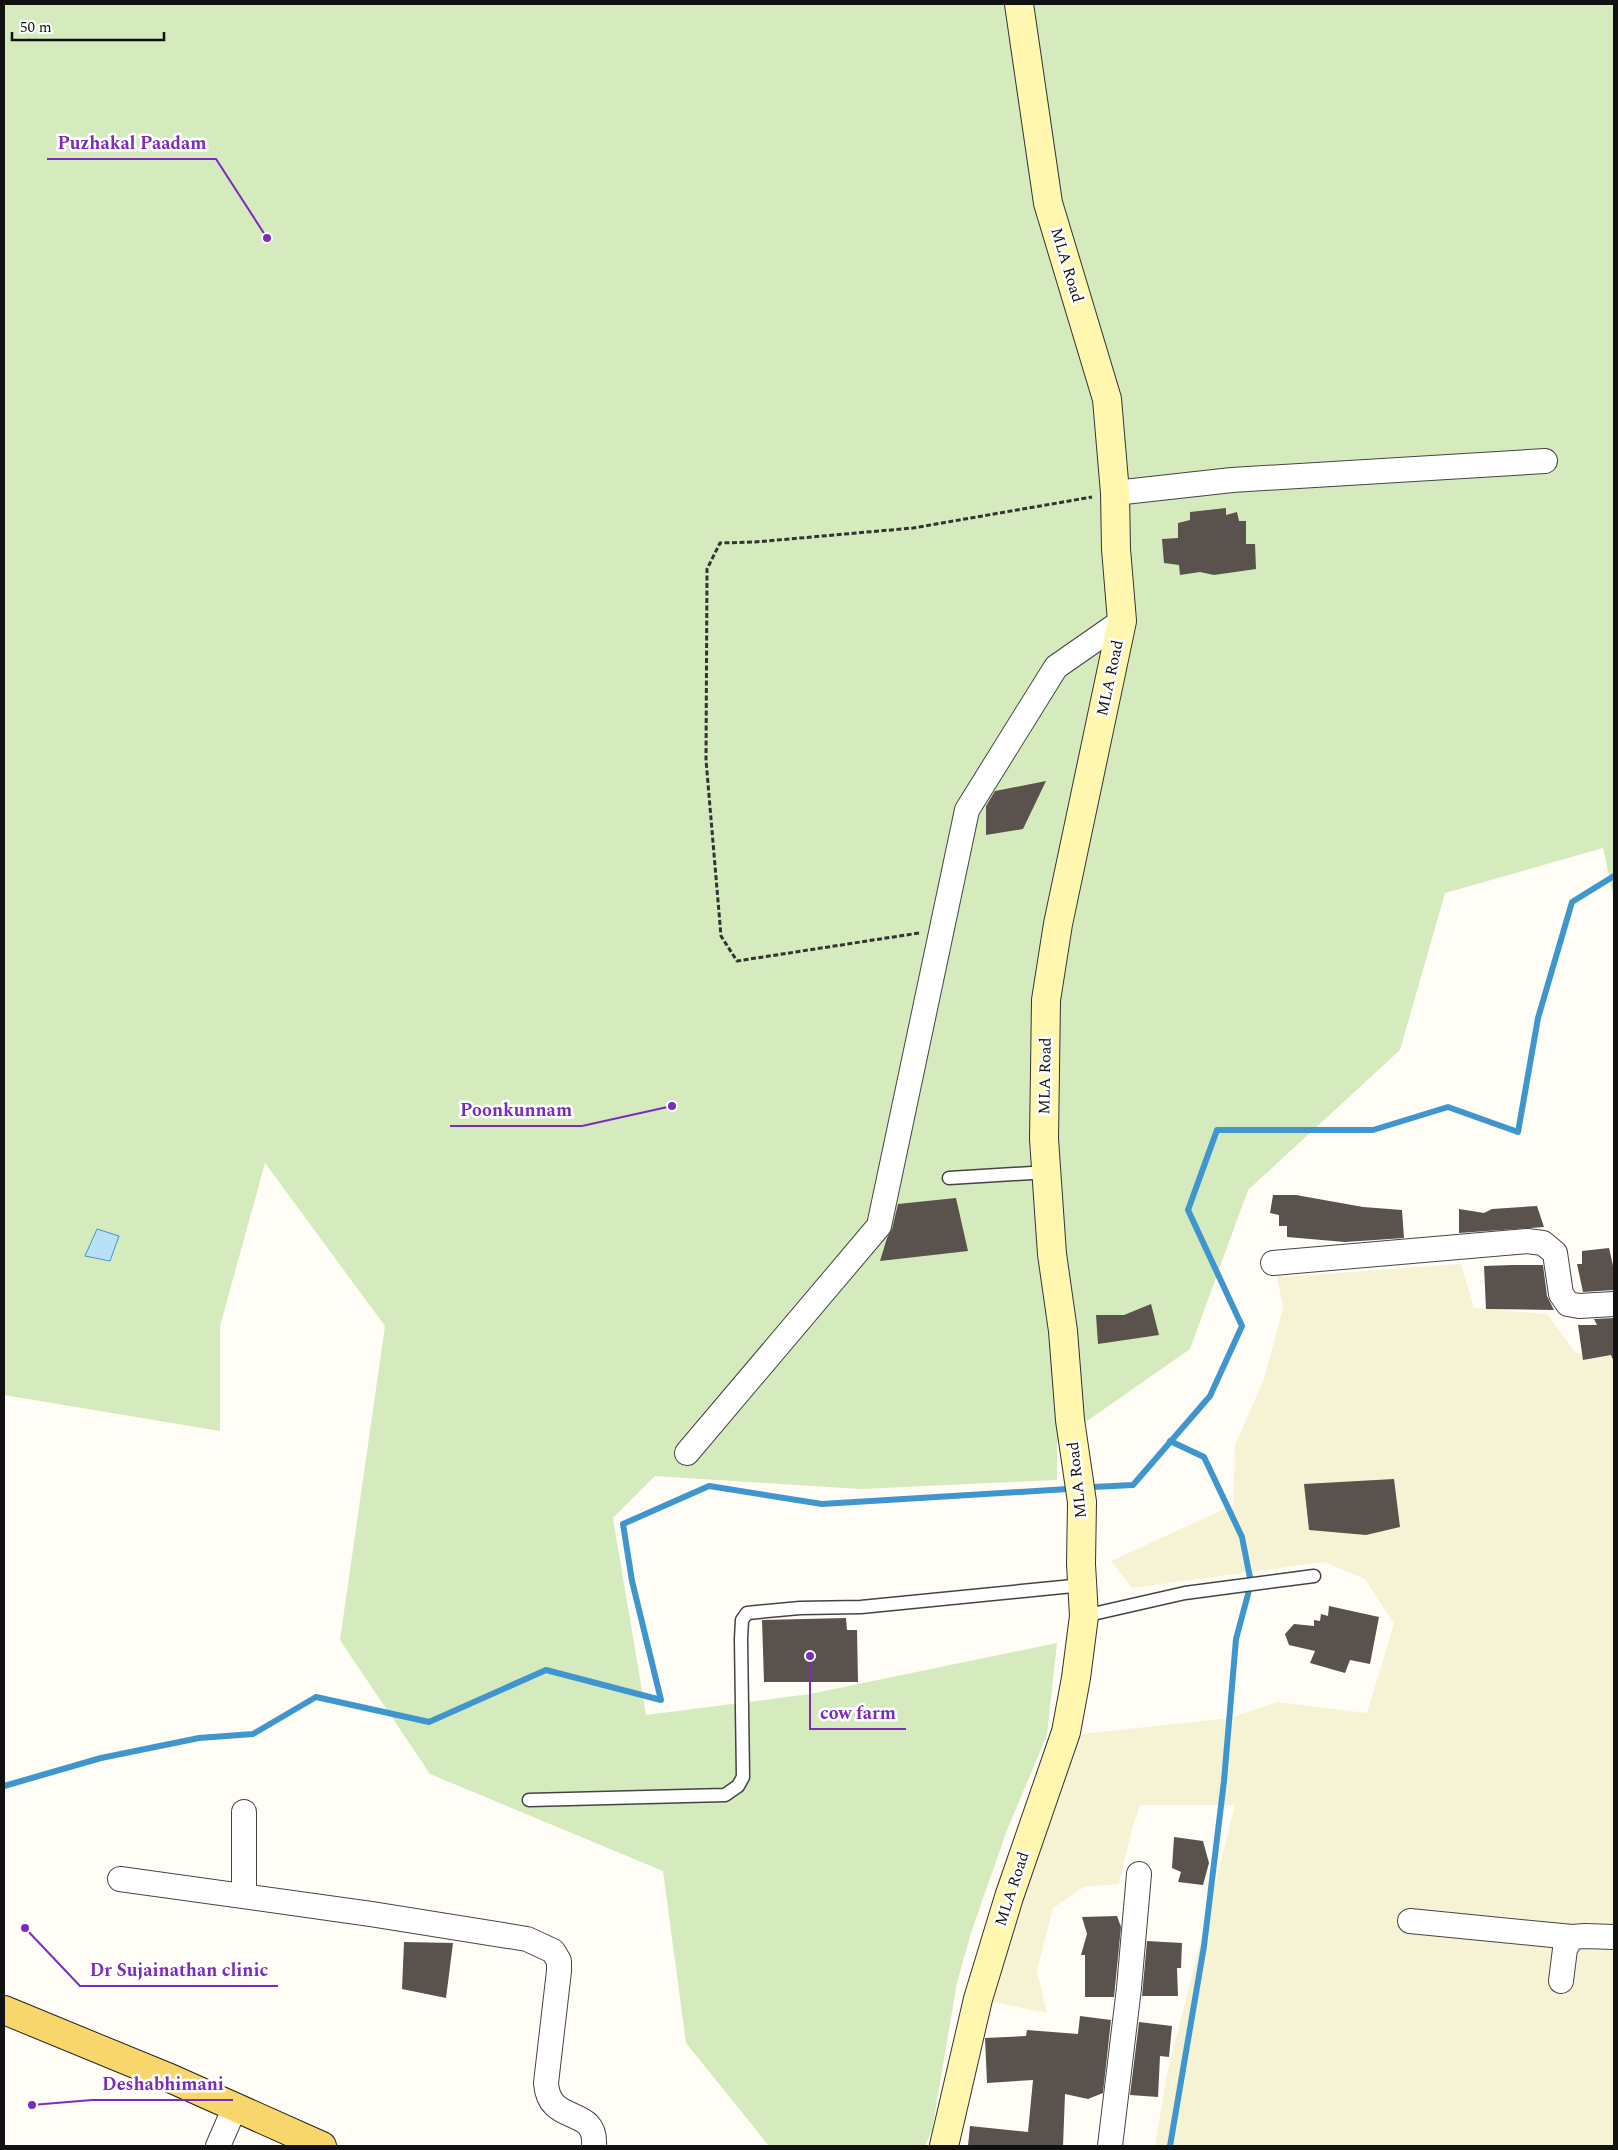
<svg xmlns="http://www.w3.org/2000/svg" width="1618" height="2150" font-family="Spectral,serif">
  <rect width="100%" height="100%" fill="#fffdf5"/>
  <path fill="#f6f3d4" d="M1461,1264L1474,1308L1547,1314L1576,1353L1614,1356V2146H1155L1166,2078L1235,1805H1140L1132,1829L1119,1884L1084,1887L1053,1908L1037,1971L1047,2013L978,1999L1082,1734L1230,1718L1277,1702L1367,1713L1394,1624L1365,1579L1324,1562L1132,1588L1111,1561L1233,1505L1235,1445L1264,1379L1283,1308L1277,1276H1297Z"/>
  <path fill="#d5ebbd" d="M4,4H1614V899L1603,848L1445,893L1400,1050L1248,1190L1190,1349L1057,1442V1480L860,1489L655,1476L613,1518L646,1715L810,1694L1057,1643L1047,1735L1007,1830L972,1930L957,1982L932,2130L925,2146H769L686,2043L663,1871L430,1774L340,1640L385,1326L265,1163L220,1326V1431L4,1395Z"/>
  <path fill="#b9e0f7" stroke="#3f96cf" d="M97,1229L119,1236L110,1261L85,1256Z"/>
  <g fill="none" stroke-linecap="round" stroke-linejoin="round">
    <g stroke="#3f96cf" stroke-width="6">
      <path d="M1093,1487L1133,1485L1210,1396L1242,1326L1188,1210L1217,1130H1373L1448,1107L1518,1132L1538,1018L1572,902L1614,876"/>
      <path d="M4,1786L101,1758L199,1738L253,1734L316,1697L429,1722L546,1670L661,1700L632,1581L623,1524L709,1486L822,1504L1068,1489"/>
      <path d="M1170,2146L1204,1946L1224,1781L1236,1639L1251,1583L1242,1537L1204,1457L1170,1441"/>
    </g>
  </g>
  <g fill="#5a524d">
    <path d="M1226,508V515L1237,512L1239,521H1246V544H1255L1256,569L1214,575L1200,572L1180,575L1179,565L1164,563L1162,539L1178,538V523L1190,520V512Z"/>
    <path d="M1046,781L1023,829L986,835V806L995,791Z"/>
    <path d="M1273,1195H1296L1363,1207L1402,1210L1404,1238L1345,1242L1287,1237V1226H1279V1215L1270,1213Z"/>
    <path d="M956,1198L968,1251L880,1261L887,1238L892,1229L898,1204Z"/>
    <path d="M1537,1206L1544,1227L1459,1233V1209L1484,1213L1492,1209Z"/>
    <path d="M1609,1248L1614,1270V1290L1583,1292L1577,1264H1582V1251Z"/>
    <path d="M1512,1265H1543L1547,1296L1554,1310L1486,1309L1484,1266Z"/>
    <path d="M1151,1304L1159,1335L1098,1344L1096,1315H1124Z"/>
    <path d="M1614,1318V1362L1611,1355L1583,1360L1578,1325H1597L1594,1319Z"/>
    <path d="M1394,1479L1400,1527L1366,1535L1309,1530L1304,1484Z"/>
    <path d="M1329,1606L1379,1617L1370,1664L1350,1660L1345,1673L1310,1663L1315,1651L1289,1645L1285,1634L1294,1624L1314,1626V1620L1320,1621L1321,1614L1328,1616Z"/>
    <path d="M846,1618L847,1630H857L858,1682H764L762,1620Z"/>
    <path d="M1174,1837L1203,1841L1209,1863L1203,1885L1178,1882L1181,1872L1172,1868Z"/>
    <path d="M1117,1916L1121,1927L1114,1997H1085V1955H1081L1087,1934L1082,1917Z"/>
    <path d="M1147,1941L1182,1943L1181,1968H1177L1178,1996H1142Z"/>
    <path d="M404,1942L453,1943L446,1998L402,1989Z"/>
    <path d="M1080,2016L1111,2020L1103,2093L1088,2099L1065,2094L1063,2146H968L970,2126L1028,2132L1033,2080L987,2083L985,2038L1026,2036L1027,2030L1078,2034Z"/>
    <path d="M1139,2022L1172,2026L1169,2057L1160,2056L1158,2097L1130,2095Z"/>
  </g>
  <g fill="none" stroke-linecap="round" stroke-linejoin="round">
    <g stroke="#444" stroke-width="15">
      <g id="lane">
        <path d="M949,1178L1047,1172"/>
        <path d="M1084,1616L1185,1593L1314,1576"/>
        <path d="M529,1800L725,1795L738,1786L743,1777L741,1639L742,1620L747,1613L800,1608L861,1607L1083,1585"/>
      </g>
    </g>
    <g stroke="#444" stroke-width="26">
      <g id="street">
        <path d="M1115,493L1232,480L1545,461"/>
        <path d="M1273,1263L1527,1241L1543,1243L1555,1253L1561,1294L1568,1304L1579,1306L1614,1304"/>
        <path d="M687,1453L879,1226L967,810L1056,667L1122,621"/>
        <path d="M120,1879L371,1914L527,1939L553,1951L559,1961V1971L546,2083C549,2127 597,2104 594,2146"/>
        <path d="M244,1895V1812"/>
        <path d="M1410,1921L1572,1937"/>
        <path d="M1561,1981L1565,1949L1572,1937L1585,1936L1614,1937"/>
        <path d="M218,2146L235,2107"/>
        <path d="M1110,2146L1129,1988L1139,1874"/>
      </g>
    </g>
    <g stroke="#333" stroke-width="30">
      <path id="secondary" d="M944,2146L978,1999L1009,1897L1066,1732L1076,1678L1084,1616L1081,1564L1082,1502L1070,1420L1063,1331L1052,1254L1044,1139L1046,1000L1058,924L1122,621L1116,549L1115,493L1107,399L1048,203L1019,4"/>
    </g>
    <g stroke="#222" stroke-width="30">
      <path id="primary" d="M4,2010L172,2079L322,2146"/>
    </g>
    <path stroke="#333" stroke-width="3" stroke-dasharray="5 2.5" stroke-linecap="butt" d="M919,933L737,961L721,936L706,760L707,569L720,543L755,542L913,528L1092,497"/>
    <use href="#lane" stroke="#fff" stroke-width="12"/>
    <use href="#street" stroke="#fff" stroke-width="24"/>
    <use href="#secondary" stroke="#fff6b0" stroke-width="28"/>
    <use href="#primary" stroke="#f9d66b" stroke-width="28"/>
  </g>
  <g text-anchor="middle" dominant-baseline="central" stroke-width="5" stroke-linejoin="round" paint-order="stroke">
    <g font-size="16" fill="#111" stroke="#fff">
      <text transform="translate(1067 265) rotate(73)">MLA Road</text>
      <text transform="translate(1110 678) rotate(-78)">MLA Road</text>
      <text transform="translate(1045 1076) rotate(-89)">MLA Road</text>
      <text transform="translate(1077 1480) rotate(-96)">MLA Road</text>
      <text transform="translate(1012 1889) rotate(-72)">MLA Road</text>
    </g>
  </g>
  <path fill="none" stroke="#7b2cbf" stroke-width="2" d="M267 238L216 159H47M672 1106L582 1126H450M810 1656L810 1729H906M25 1928L80 1986H278M32 2105L92 2100H233"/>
  <g fill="#7b2cbf" stroke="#fff" stroke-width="2">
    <circle cx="267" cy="238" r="5"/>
    <circle cx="672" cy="1106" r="5"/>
    <circle cx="810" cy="1656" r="5"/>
    <circle cx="25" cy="1928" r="5"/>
    <circle cx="32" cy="2105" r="5"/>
  </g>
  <g font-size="18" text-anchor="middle" font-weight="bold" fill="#7b2cbf" stroke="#fff" stroke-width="5" stroke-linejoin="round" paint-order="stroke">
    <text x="132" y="149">Puzhakal Paadam</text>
    <text x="516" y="1116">Poonkunnam</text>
    <text x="858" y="1719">cow farm</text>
    <text x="179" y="1976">Dr Sujainathan clinic</text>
    <text x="163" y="2090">Deshabhimani</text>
  </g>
  <rect width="1618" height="2150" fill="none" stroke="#111111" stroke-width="10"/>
  <path d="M12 32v8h152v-8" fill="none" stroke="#111111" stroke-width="2.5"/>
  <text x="20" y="32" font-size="15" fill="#111111" stroke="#ffffff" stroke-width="4" paint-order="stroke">50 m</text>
</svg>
